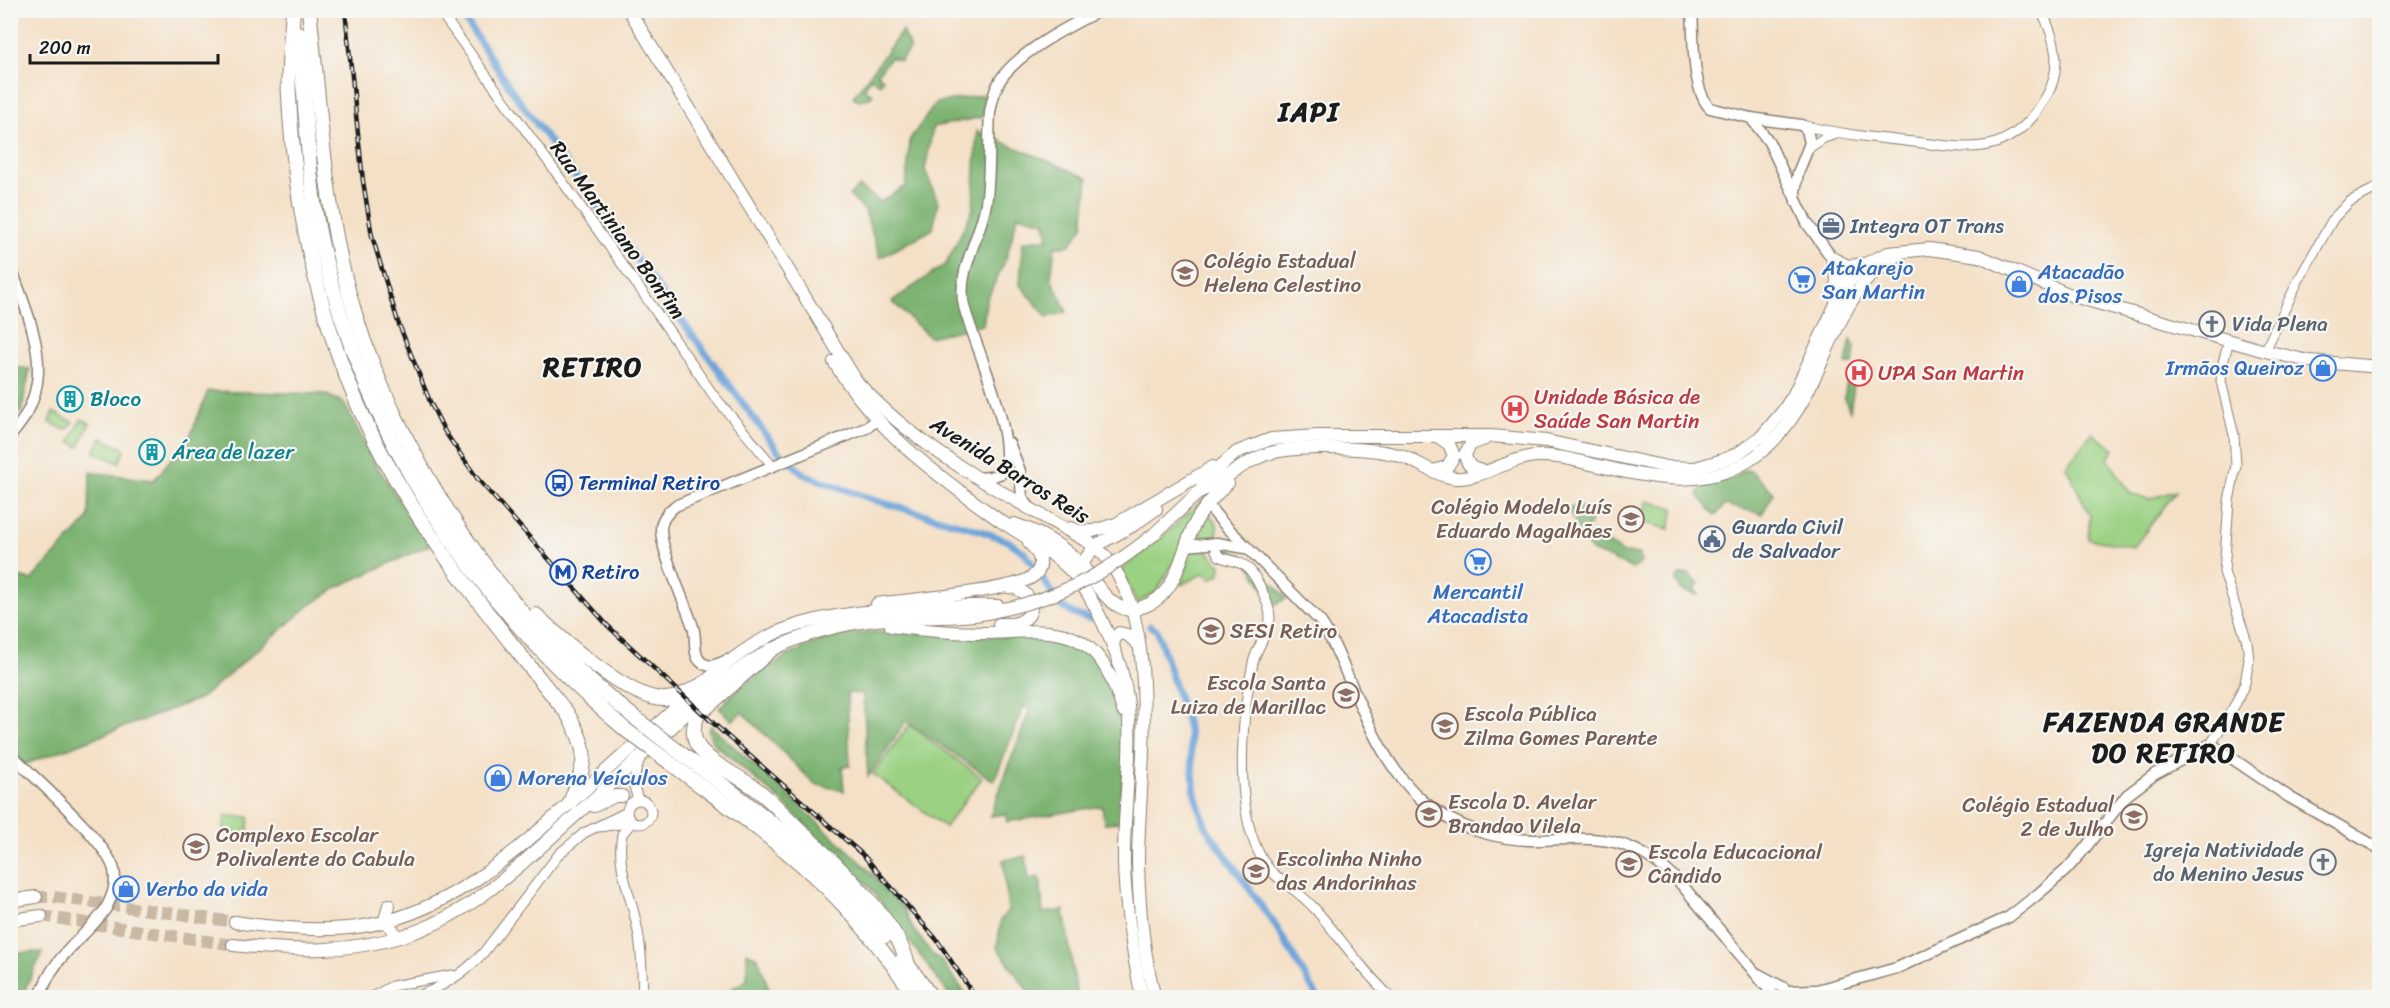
<svg xmlns="http://www.w3.org/2000/svg" width="2390" height="1008" font-family="Sriracha,sans-serif">
  <rect width="100%" height="100%" fill="#f6f6f2"/>
  <filter id="ink" filterUnits="userSpaceOnUse"><feTurbulence type="fractalNoise" baseFrequency=".0167" numOctaves="2"/><feDisplacementMap in="SourceGraphic" scale="12" xChannelSelector="R" yChannelSelector="G"/><feConvolveMatrix kernelMatrix="1 2 1 2 8 2 1 2 1" color-interpolation-filters="sRGB"/></filter>
  <filter id="wash" filterUnits="userSpaceOnUse"><feTurbulence type="fractalNoise" baseFrequency=".008" numOctaves="4" result="noise"/><feDisplacementMap in="SourceGraphic" scale="24" xChannelSelector="R" yChannelSelector="G"/><feGaussianBlur stdDeviation="1.35" result="paint"/><feColorMatrix in="noise" values="0 0 0 0 0 0 0 0 0 0 0 0 0 0 0 0 0 1.4 0 .05"/><feComposite in="paint" operator="in"/></filter>
  <g filter="url(#wash)">
    <rect width="100%" height="100%" fill="#f4e0c6"/>
    <g fill="#9bd183" stroke="#5c7650" stroke-width="1.5">
      <path d="M53,412L73,422L69,428L65,430L49,422Z"/>
      <path d="M81,419L90,423L79,447L70,442Z"/>
      <path d="M2092,433L2114,449L2108,459L2131,494L2149,499L2176,491L2134,547L2088,539L2090,516L2066,466Z"/>
      <path d="M101,438L125,449L119,463L94,452Z"/>
      <path d="M1215,489L1194,517L1173,564L1156,592L1137,603L1121,570L1162,537Z"/>
      <path d="M1647,501L1674,508L1669,529L1641,522Z"/>
      <path d="M1209,513L1217,524V534L1212,538L1197,535Z"/>
      <path d="M1201,546C1210,551 1213,559 1221,565L1220,574L1211,579L1204,573L1181,585L1192,550Z"/>
      <path d="M909,725L982,778L945,827L873,774Z"/>
      <path d="M225,816L249,817L248,834L224,833Z"/>
    </g>
    <g fill="#7cb371" stroke="#4c6846" stroke-width="1.5">
      <path d="M902,31L910,48L900,61L891,57L878,73L883,80L880,84L871,78L864,89L873,94L870,98L859,100L853,97Z"/>
      <path d="M989,94L982,117L933,127L925,170L938,202L933,229L880,258L865,211L849,195L860,187L880,202L906,186L910,139L936,103Z"/>
      <path d="M977,131L1088,178L1083,227L1070,245L1055,246L1051,278L1067,312L1047,317L1020,285L1023,242L1048,238L1045,222L1018,215L1006,259L986,301L983,325L929,337L892,301L946,264L973,209Z"/>
      <path d="M10,325L11,367L30,369L21,413L11,410Z"/>
      <path d="M1851,339L1855,347L1853,364H1846Z"/>
      <path d="M1848,377L1855,379L1850,411L1844,398Z"/>
      <path d="M208,391L325,394L344,403L378,468L430,545L340,586L310,605L201,698L23,765L11,752V673L15,646L11,643L10,569L13,576L31,580L89,518L90,472L154,480L191,434Z"/>
      <path d="M1744,470L1751,471L1774,493L1762,514L1725,505L1715,516L1698,495L1702,486L1736,477Z"/>
      <path d="M1577,506L1593,511L1587,534L1592,540L1610,544L1624,553L1640,554L1641,563L1633,569L1592,551L1584,541L1568,509Z"/>
      <path d="M1221,547C1250,552 1266,577 1287,598L1277,604L1272,603L1248,562L1220,552Z"/>
      <path d="M1689,574L1699,584L1694,587L1698,595L1682,591L1676,581L1679,575Z"/>
      <path d="M872,632L1037,638L1074,642L1094,655L1118,706L1125,744L1122,822L1104,823L1102,806L1007,822L1006,814L990,816L1030,709L1024,706L994,781L906,721L868,777L863,694L847,693L850,766L842,767L844,791L815,784L742,712L732,721L719,708C745,679 796,646 834,637C846,634 860,633 872,632Z"/>
      <path d="M711,726L857,858L904,908L913,929L933,955L941,960L968,997H951L867,884L780,800L713,743L708,731Z"/>
      <path d="M1026,856L1029,879L1040,877L1043,913L1064,910L1077,997H1032L997,947L1001,920L1008,910L1003,860Z"/>
      <path d="M43,952L21,997H11V953Z"/>
      <path d="M747,952L758,958L772,997H728L731,989L747,980Z"/>
    </g>
    <g fill="none" stroke-linecap="round" stroke-linejoin="round">
      <g stroke="#6aa3d9" stroke-width="7">
        <path d="M459,10L513,92L778,451L805,475L877,501L973,528L1008,541L1025,553L1061,606L1074,614L1090,619"/>
        <path d="M1150,626L1157,630L1189,731L1195,794L1200,811L1207,829L1275,925L1318,998"/>
      </g>
    </g>
  </g>
  <g filter="url(#ink)">
    <g fill="none" stroke-linecap="round" stroke-linejoin="round">
      <g stroke="#c9b9a4" stroke-width="12" stroke-dasharray="12 6" stroke-linecap="butt">
        <path d="M36,897H54L235,922"/>
        <path d="M41,916L233,945"/>
      </g>
      <g stroke="#887e71" stroke-width="11">
        <g id="tertiary">
          <path d="M439,10L645,296L714,396L773,466"/>
          <path d="M1801,125C1839,134 1876,138 1914,142C1940,145 1971,151 1996,143C2018,135 2035,117 2046,97C2063,68 2056,39 2041,10"/>
          <path d="M1809,148L1824,138L1836,134"/>
          <path d="M2265,351L2298,281L2333,219L2349,202L2380,186"/>
          <path d="M1217,543L1216,551L1219,556C1227,560 1237,561 1244,565C1255,571 1270,605 1270,617C1270,631 1256,648 1253,663C1242,712 1236,791 1253,839C1268,882 1289,880 1315,909C1341,938 1362,971 1392,998"/>
          <path d="M2211,744L2236,703L2245,683L2249,660L2247,642L2224,572L2229,501L2236,465L2234,435L2221,381L2223,363L2229,340"/>
          <path d="M638,800L633,783L640,757"/>
          <circle cx="639" cy="812" r="12"/>
          <path d="M632,822L622,834C616,865 630,892 636,922C642,947 642,972 643,998"/>
          <path d="M599,827L620,824L629,819"/>
          <path d="M370,998L392,986L452,975"/>
          <path d="M412,998C440,989 465,973 484,952L559,854L584,833L627,812"/>
        </g>
      </g>
      <g stroke="#887e71" stroke-width="13">
        <g id="secondary">
          <path d="M1692,10C1694,37 1691,88 1710,108L1751,118L1801,125L1807,130L1810,143L1798,173L1795,192L1796,202"/>
          <path d="M1751,118L1769,142L1807,223L1849,282"/>
          <path d="M10,265C31,324 61,382 10,436"/>
          <path d="M1009,443L1020,471L1022,497L1029,507"/>
          <path d="M977,478L990,477L1002,473C1020,441 973,342 964,306C956,272 981,236 986,203C991,173 988,142 990,112C992,100 995,86 1003,76C1024,49 1071,25 1101,10"/>
          <path d="M1207,504L1221,521L1320,621C1332,638 1340,658 1348,677C1367,721 1386,769 1423,801C1456,829 1499,841 1542,840C1566,839 1590,837 1614,842C1642,849 1663,865 1682,885L1776,998"/>
          <path d="M1186,546L1217,543L1245,548"/>
          <path d="M727,660C719,664 709,669 701,662C692,654 697,638 693,627C685,602 661,552 661,529C661,519 668,512 675,506L866,428L877,420"/>
          <path d="M10,753C34,778 107,841 114,870C117,885 112,897 105,910C82,941 51,957 40,998"/>
          <path d="M1758,974L1784,988"/>
          <path d="M1790,991L1814,990"/>
          <path d="M1800,998L1817,990L1897,968L2009,917L2037,895L2066,870L2082,852L2127,795L2155,774L2211,744L2289,797L2380,849"/>
        </g>
      </g>
      <g stroke="#887e71" stroke-width="14">
        <g id="primary">
          <path d="M629,10L857,382C922,454 1012,497 1095,546C1167,608 1138,775 1138,862C1139,908 1143,953 1155,998"/>
          <path d="M1832,258L1837,278L1836,301"/>
          <path d="M1832,258L1848,266L1865,264"/>
          <path d="M834,362C875,430 935,474 999,520C1023,536 1049,549 1069,569C1084,584 1094,604 1103,623C1115,648 1125,677 1128,705C1133,757 1123,810 1124,863C1125,908 1133,954 1142,998"/>
          <path d="M1433,471L1447,467L1454,456L1449,444L1437,436"/>
          <path d="M1483,471C1472,469 1467,466 1465,454L1471,444L1485,439"/>
          <path d="M1199,492C1227,480 1249,456 1279,451C1309,446 1374,447 1401,456C1419,462 1436,476 1456,478C1480,480 1510,457 1538,456C1556,455 1574,460 1591,464C1647,477 1706,493 1757,455C1812,414 1821,345 1858,291C1869,273 1886,266 1901,252"/>
          <path d="M1014,524C1039,532 1062,545 1080,564C1093,577 1103,599 1120,607C1127,611 1135,610 1142,607C1177,597 1181,553 1194,525C1202,509 1215,495 1228,483"/>
          <path d="M1071,528L1079,531H1093L1116,524L1213,467"/>
          <path d="M1153,535L1199,492L1207,478L1237,452L1271,439L1318,436H1491L1546,441L1667,467L1695,468L1723,460L1737,454L1762,436L1783,411L1793,396L1835,306L1849,282L1865,264L1888,253L1929,249L1979,256L2073,296L2265,351L2309,361L2380,367"/>
          <path d="M1078,569L1095,546L1132,526L1156,509"/>
          <path d="M877,604C906,600 1013,591 1032,577C1046,567 1040,553 1029,543"/>
          <path d="M999,624C1006,624 1013,625 1019,622C1042,613 1029,587 1008,587"/>
          <path d="M891,626C922,630 952,633 983,633C1041,632 1088,619 1114,685C1117,693 1121,702 1123,711"/>
          <path d="M1113,648L1114,640L1119,633L1128,635L1139,645"/>
          <path d="M594,806L615,796H622"/>
          <path d="M10,901L36,897"/>
          <path d="M389,905L385,920L398,937"/>
          <path d="M10,920L41,916"/>
          <path d="M235,922C275,928 317,932 357,927C442,916 508,859 569,804C602,774 635,745 667,716C702,685 739,647 783,630C827,613 879,610 926,608C950,607 974,605 998,606"/>
          <path d="M233,945C295,951 351,954 412,933C469,913 512,873 556,833C588,804 621,775 653,745C685,715 719,680 757,658C796,635 841,623 886,619C917,616 950,619 981,614C994,612 1008,608 1021,605"/>
        </g>
      </g>
      <g stroke="#887e71" stroke-width="16">
        <g id="motorway">
          <path d="M293,10C291,39 287,68 289,97C295,214 322,337 376,443C426,541 498,627 567,713C591,754 586,761 570,803"/>
          <path d="M309,10C319,96 323,182 342,266C373,401 455,543 550,643C576,670 605,694 635,718"/>
          <path d="M298,33C307,101 306,170 320,237C363,436 471,600 626,730"/>
          <path d="M536,615C561,639 630,700 664,699C679,699 693,689 707,682"/>
          <path d="M771,650L698,715C692,726 692,739 700,749C715,767 742,777 760,792C775,804 789,820 803,833C836,865 898,920 908,965"/>
          <path d="M683,755C735,794 787,832 834,877C852,895 869,916 885,936"/>
          <path d="M673,765C719,800 767,833 810,872C850,908 886,953 916,998"/>
          <path d="M903,958L932,998"/>
        </g>
      </g>
      <use href="#tertiary" stroke="#fff" stroke-width="9"/>
      <use href="#secondary" stroke="#fff" stroke-width="10"/>
      <use href="#primary" stroke="#fff" stroke-width="12"/>
      <use href="#motorway" stroke="#fff" stroke-width="14"/>
      <g stroke="#1c1c1c" stroke-width="4.5">
        <path id="rail" d="M345,10L363,181L372,236L398,322L431,404L445,432L477,478L608,626L725,734L864,856L937,940L976,998"/>
      </g>
      <use href="#rail" stroke="#f6f6f2" stroke-width="2" stroke-dasharray="7" stroke-linecap="butt"/>
      <g stroke="#887e71" stroke-width="14" stroke-linecap="butt">
        <path id="primary-bridge" d="M1021,605C1073,591 1111,569 1153,535"/>
      </g>
      <g stroke="#887e71" stroke-width="16" stroke-linecap="butt">
        <g id="motorway-bridge">
          <path d="M635,718L683,755"/>
          <path d="M626,730L673,765"/>
        </g>
      </g>
      <use href="#primary-bridge" stroke="#fff" stroke-width="12"/>
      <use href="#motorway-bridge" stroke="#fff" stroke-width="14"/>
    </g>
  </g>
  <defs>
    <g id="office-ring" transform="scale(1.35)"><circle r="9.5" fill="#f6f6f2" stroke="#5c6f8a" stroke-width="1.5"/><path d="M-6-3h4V-5.5h4V-3h4V5H-6ZM-1-4.5V-3h2v-1.5ZM-6 0V1H6V0Z" fill="#5c6f8a"/></g>
    <g id="school-ring" transform="scale(1.35)"><circle r="9.5" fill="#f6f6f2" stroke="#8d6e63" stroke-width="1.5"/><path d="M0-5L7-2L0 1L-7-2ZM-4 1L0 2.5L4 1V4Q0 6-4 4Z" fill="#8d6e63"/></g>
    <g id="supermarket-ring" transform="scale(1.35)"><circle r="9.5" fill="#f6f6f2" stroke="#3f7fe0" stroke-width="1.5"/><path d="M-6-5.5h2.5l.6 2H6L4.5 2H-2.5L-4.4-4H-6ZM-1.5 3.2a1.3 1.3 0 1 0 .1 0ZM3 3.2a1.3 1.3 0 1 0 .1 0Z" fill="#3f7fe0"/></g>
    <g id="shop-ring" transform="scale(1.35)"><circle r="9.5" fill="#f6f6f2" stroke="#3f7fe0" stroke-width="1.5"/><path d="M-5-2.5h2.3a2.7 3.5 0 0 1 5.4 0H5L5.5 6h-11ZM-1.5-2.5h3a1.5 2.3 0 0 0-3 0Z" fill="#3f7fe0"/></g>
    <g id="church-ring" transform="scale(1.35)"><circle r="9.5" fill="#f6f6f2" stroke="#6b7280" stroke-width="1.5"/><path d="M-1.2-6h2.4v3.5h3.3v2.4h-3.3V6h-2.4V-.1h-3.3v-2.4h3.3Z" fill="#6b7280"/></g>
    <g id="hospital-ring" transform="scale(1.35)"><circle r="9.5" fill="#f6f6f2" stroke="#e0444e" stroke-width="1.5"/><path d="M-5-5h3v3.5h4V-5h3V5h-3V1.5h-4V5h-3Z" fill="#e0444e"/></g>
    <g id="building-ring" transform="scale(1.35)"><circle r="9.5" fill="#f6f6f2" stroke="#0f9aa8" stroke-width="1.5"/><path d="M-4-6H4V6H1V3H-1V6H-4ZM-2.5-4.3h1.7v1.8h-1.7ZM.8-4.3h1.7v1.8H.8ZM-2.5-1h1.7V.8h-1.7ZM.8-1h1.7V.8H.8Z" fill="#0f9aa8"/></g>
    <g id="bus-ring" transform="scale(1.35)"><circle r="9.5" fill="#f6f6f2" stroke="#1a4fb4" stroke-width="1.5"/><path d="M-5-6H5V4H4V6H2V4H-2V6H-4V4H-5ZM-3.5-4V0h7V-4ZM-3.5 1.2v1.5H-2V1.2ZM2 1.2v1.5H3.5V1.2Z" fill="#1a4fb4"/></g>
    <g id="civic-ring" transform="scale(1.35)"><circle r="9.5" fill="#f6f6f2" stroke="#5c6f8a" stroke-width="1.5"/><path d="M-.6-6.5H3V-4.5H.6V-3L4-1V1h2V6H-6V1h2V-1L-.6-3ZM-1.2 2.5V6h2.4V2.5Z" fill="#5c6f8a"/></g>
    <g id="metro-ring" transform="scale(1.35)"><circle r="9.5" fill="#f6f6f2" stroke="#1a4fb4" stroke-width="1.5"/><path d="M-5.5 5V-5H-3L0 0L3-5H5.5V5H3V-.5L0 4L-3-.5V5Z" fill="#1a4fb4"/></g>
  </defs>
  <g fill-rule="evenodd">
    <use href="#office-ring" x="1831" y="226"/>
    <use href="#school-ring" x="1185" y="273"/>
    <use href="#supermarket-ring" x="1802" y="280"/>
    <use href="#shop-ring" x="2019" y="284"/>
    <use href="#church-ring" x="2212" y="324"/>
    <use href="#shop-ring" x="2323" y="368"/>
    <use href="#hospital-ring" x="1859" y="373"/>
    <use href="#building-ring" x="70" y="399"/>
    <use href="#hospital-ring" x="1515" y="409"/>
    <use href="#building-ring" x="152" y="452"/>
    <use href="#bus-ring" x="559" y="483"/>
    <use href="#school-ring" x="1631" y="519"/>
    <use href="#civic-ring" x="1712" y="539"/>
    <use href="#supermarket-ring" x="1478" y="562"/>
    <use href="#metro-ring" x="563" y="572"/>
    <use href="#school-ring" x="1211" y="631"/>
    <use href="#school-ring" x="1346" y="695"/>
    <use href="#school-ring" x="1445" y="726"/>
    <use href="#shop-ring" x="498" y="778"/>
    <use href="#school-ring" x="1429" y="814"/>
    <use href="#school-ring" x="2134" y="817"/>
    <use href="#school-ring" x="196" y="847"/>
    <use href="#church-ring" x="2323" y="862"/>
    <use href="#school-ring" x="1629" y="864"/>
    <use href="#school-ring" x="1256" y="871"/>
    <use href="#shop-ring" x="126" y="889"/>
  </g>
  <g text-anchor="middle" dominant-baseline="central" stroke-width="4.5" stroke-linejoin="round" paint-order="stroke">
    <g font-size="21" fill="#4e5e75" stroke="#f6f6f2" text-anchor="start">
      <text x="1850" y="226">Integra OT Trans</text>
      <text x="1732" y="527">Guarda Civil<tspan x="1732" dy="24">de Salvador</tspan></text>
    </g>
    <g font-size="21" fill="#1c1c1c" stroke="#f6f6f2">
      <text transform="translate(618 230) rotate(54)">Rua Martiniano Bonfim</text>
      <text transform="translate(1010 470) rotate(32)">Avenida Barros Reis</text>
    </g>
    <g font-size="21" fill="#785e54" stroke="#f6f6f2" text-anchor="start">
      <text x="1204" y="261">Colégio Estadual<tspan x="1204" dy="24">Helena Celestino</tspan></text>
      <text x="1612" y="507" text-anchor="end">Colégio Modelo Luís<tspan x="1612" dy="24">Eduardo Magalhães</tspan></text>
      <text x="1230" y="631">SESI Retiro</text>
      <text x="1326" y="683" text-anchor="end">Escola Santa<tspan x="1326" dy="24">Luiza de Marillac</tspan></text>
      <text x="1464" y="714">Escola Pública<tspan x="1464" dy="24">Zilma Gomes Parente</tspan></text>
      <text x="1448" y="802">Escola D. Avelar<tspan x="1448" dy="24">Brandao Vilela</tspan></text>
      <text x="2114" y="805" text-anchor="end">Colégio Estadual<tspan x="2114" dy="24">2 de Julho</tspan></text>
      <text x="216" y="835">Complexo Escolar<tspan x="216" dy="24">Polivalente do Cabula</tspan></text>
      <text x="1648" y="852">Escola Educacional<tspan x="1648" dy="24">Cândido</tspan></text>
      <text x="1276" y="859">Escolinha Ninho<tspan x="1276" dy="24">das Andorinhas</tspan></text>
    </g>
    <g font-size="21" fill="#366cbe" stroke="#f6f6f2" text-anchor="start">
      <text x="1822" y="268">Atakarejo<tspan x="1822" dy="24">San Martin</tspan></text>
      <text x="2038" y="272">Atacadão<tspan x="2038" dy="24">dos Pisos</tspan></text>
      <text x="2304" y="368" text-anchor="end">Irmãos Queiroz</text>
      <text x="1478" y="592" text-anchor="middle">Mercantil<tspan x="1478" dy="24">Atacadista</tspan></text>
      <text x="518" y="778">Morena Veículos</text>
      <text x="146" y="889">Verbo da vida</text>
    </g>
    <g font-size="21" fill="#5b616d" stroke="#f6f6f2" text-anchor="start">
      <text x="2232" y="324">Vida Plena</text>
      <text x="2304" y="850" text-anchor="end">Igreja Natividade<tspan x="2304" dy="24">do Menino Jesus</tspan></text>
    </g>
    <g font-size="21" fill="#be3a42" stroke="#f6f6f2" text-anchor="start">
      <text x="1878" y="373">UPA San Martin</text>
      <text x="1534" y="397">Unidade Básica de<tspan x="1534" dy="24">Saúde San Martin</tspan></text>
    </g>
    <g font-size="21" fill="#0d838f" stroke="#f6f6f2" text-anchor="start">
      <text x="90" y="399">Bloco</text>
      <text x="172" y="452">Área de lazer</text>
    </g>
    <g font-size="21" fill="#164399" stroke="#f6f6f2" text-anchor="start">
      <text x="578" y="483">Terminal Retiro</text>
      <text x="582" y="572">Retiro</text>
    </g>
    <g font-size="27" font-weight="bold" letter-spacing="1.5" fill="#1c1c1c" stroke="#f6f6f2">
      <text x="1309" y="112">IAPI</text>
      <text x="593" y="367">RETIRO</text>
      <text x="2164" y="722">FAZENDA GRANDE<tspan x="2164" dy="31">DO RETIRO</tspan></text>
    </g>
  </g>
  <rect width="2390" height="1008" fill="none" stroke="#f6f6f2" stroke-width="36"/>
  <path d="M30 54v9h188v-9" fill="none" stroke="#1c1c1c" stroke-width="3"/>
  <text x="39" y="54" font-size="18" fill="#1c1c1c" stroke="#f6f6f2" stroke-width="4.5" paint-order="stroke">200 m</text>
</svg>
